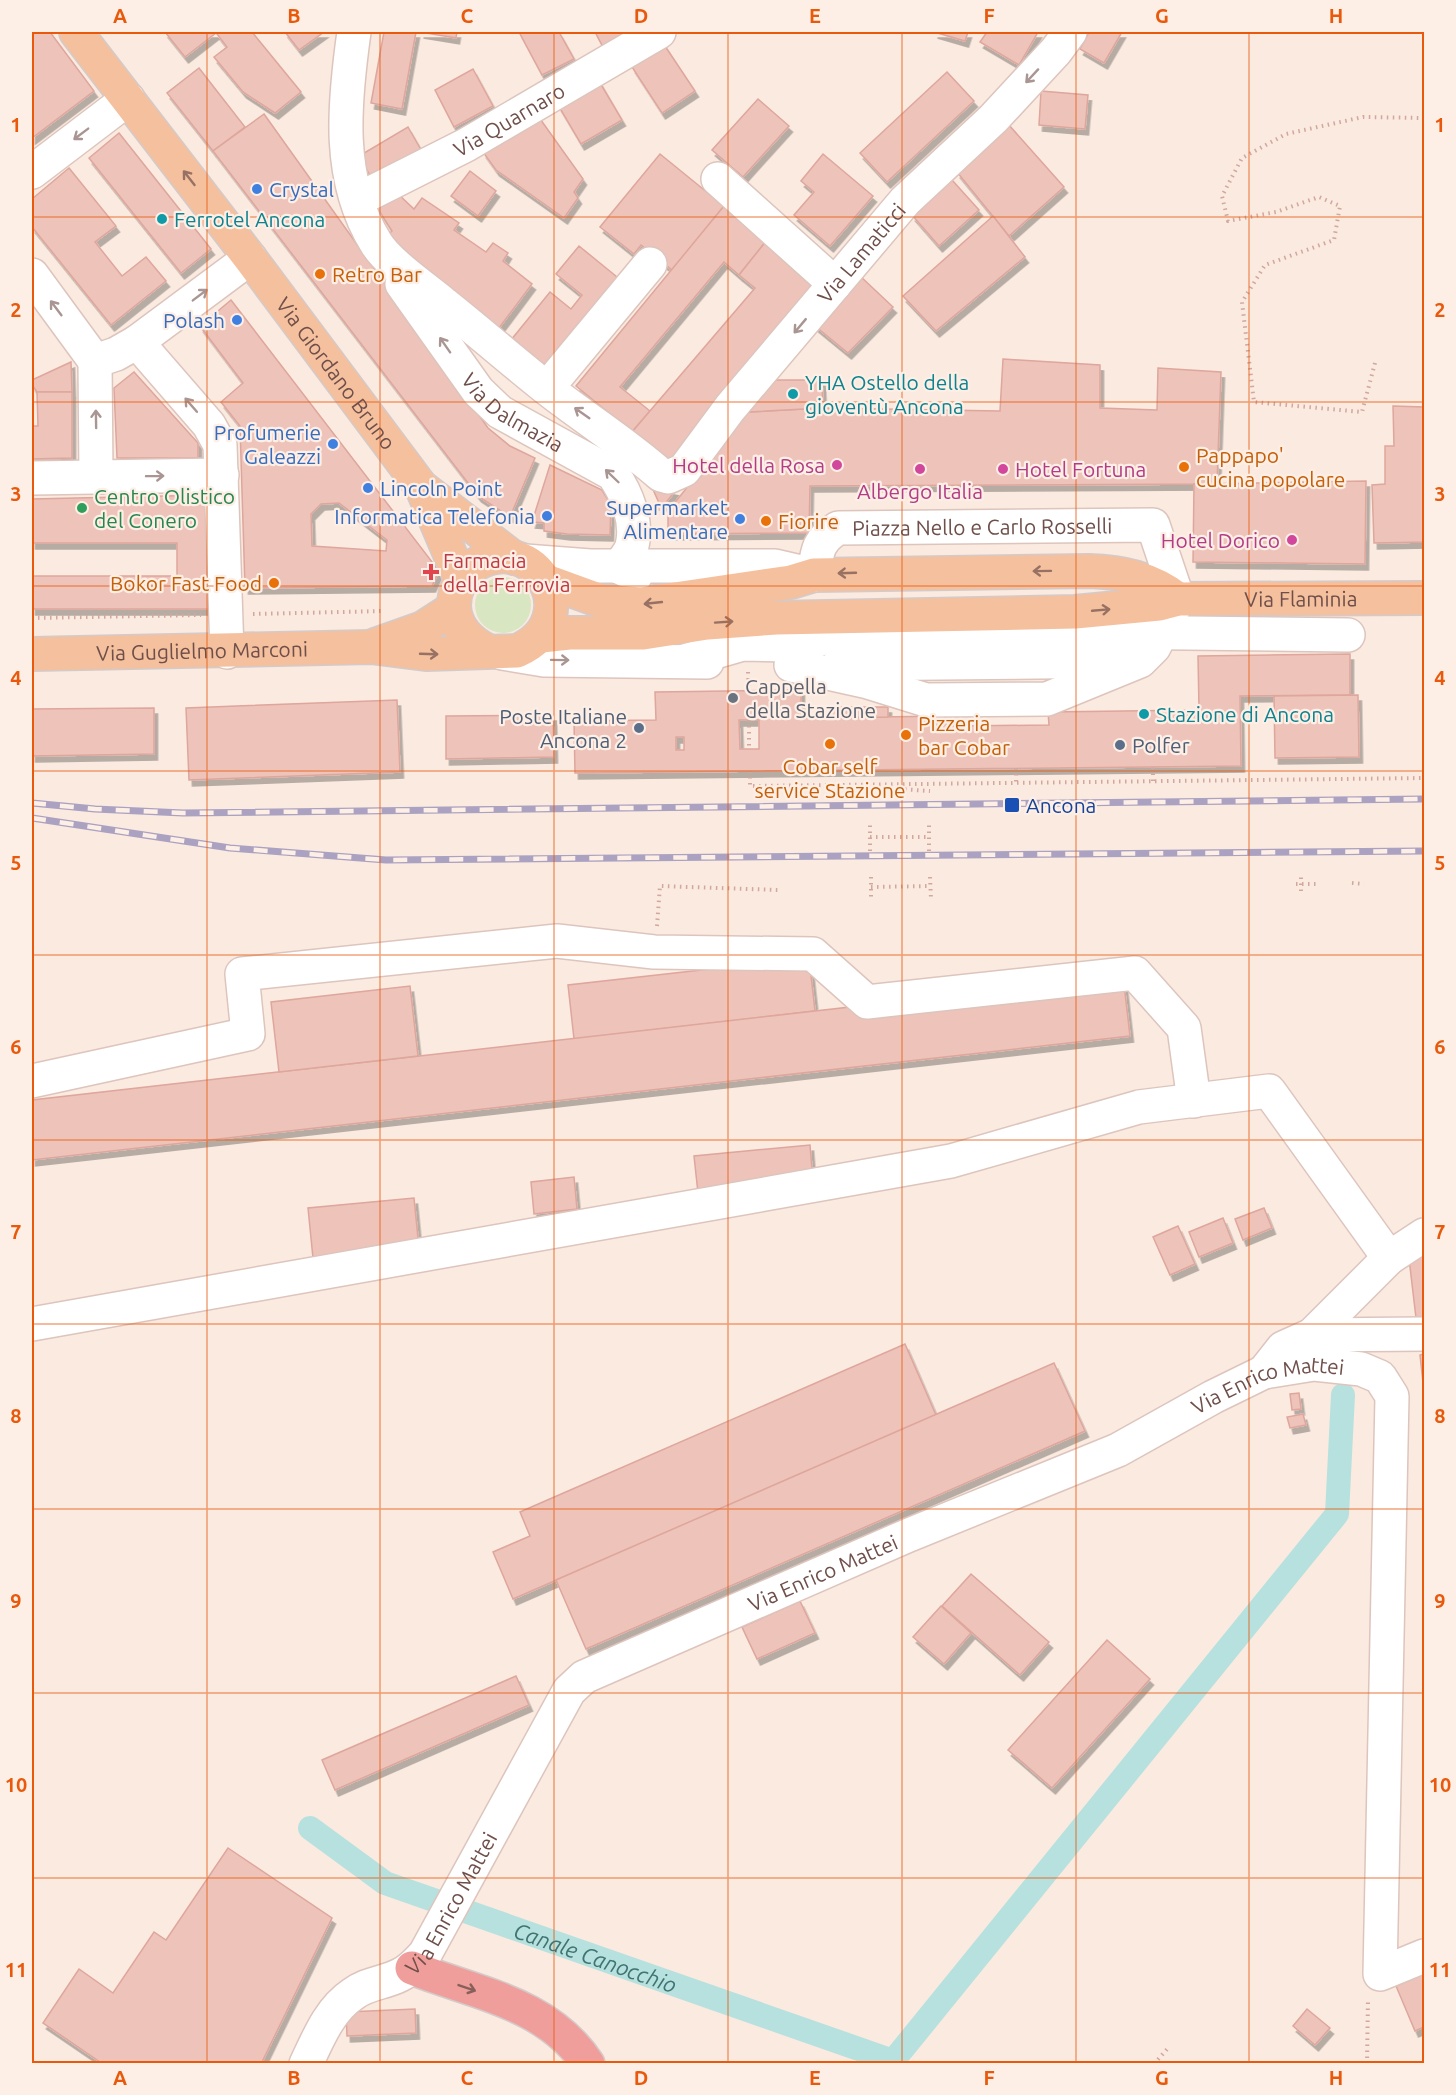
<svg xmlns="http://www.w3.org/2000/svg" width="1456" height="2095" font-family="Ubuntu,sans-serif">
  <defs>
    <filter id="shadow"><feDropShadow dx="3.5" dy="6" stdDeviation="0" flood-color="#0004"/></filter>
  </defs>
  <rect width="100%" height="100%" fill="#faeae0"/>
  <circle fill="#d8e6c1" cx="503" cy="605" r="28"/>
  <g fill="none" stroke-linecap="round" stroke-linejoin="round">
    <g stroke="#b7e1de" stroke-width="24">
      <path id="s1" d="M310,1828L385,1883L893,2061L894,2064"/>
      <path d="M893,2061L1337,1514L1343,1395"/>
    </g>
  </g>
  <g fill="#edc3ba" stroke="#dfa69c" stroke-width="1.5" fill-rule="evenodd" filter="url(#shadow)">
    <path d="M32,32H50L94,91L32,138Z"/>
    <path d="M165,32H215L216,33L185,57Z"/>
    <path d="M220,32H252L301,92L275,113L243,92L214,57L227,47L217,34Z"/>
    <path d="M285,32H324L299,50Z"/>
    <path d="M384,32H416L402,109L371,103Z"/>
    <path d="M420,32H457L456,38Z"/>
    <path d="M519,32H559L574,59L542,75Z"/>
    <path d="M595,32H631L603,47Z"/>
    <path d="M934,32H968L965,41Z"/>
    <path d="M987,32H1038L1019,65L980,42Z"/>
    <path d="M1089,32H1122L1104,63L1080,49Z"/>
    <path d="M665,46L695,91L662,113L632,67Z"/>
    <path d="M199,68L245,127L213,151L167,93Z"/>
    <path d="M473,69L493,106L454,127L435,90Z"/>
    <path d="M947,72L974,101L887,182L860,153Z"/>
    <path d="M599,81L622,120L581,144L558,105Z"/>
    <path d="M1041,91L1088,95L1085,129L1039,125Z"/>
    <path d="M758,99L789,126L743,177L712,150Z"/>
    <path d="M264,114L488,428L510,446L535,458L510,517L478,496L213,151Z"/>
    <path d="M538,116L583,179L574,192L578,198L564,218L496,170L483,152Z"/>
    <path d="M1008,124L1064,187L1009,236L957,172Z"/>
    <path d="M408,127L424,155L375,184L359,156Z"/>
    <path d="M119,133L211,249L181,273L89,158Z"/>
    <path d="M660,154L724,206L672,270L641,245L634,254L600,227Z"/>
    <path d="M823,154L873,196L830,246L794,215L814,192L801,181Z"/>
    <path d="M69,168L116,226L95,242L122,276L146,257L166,281L111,325L32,227V199Z"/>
    <path d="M470,171L496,191L478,216L451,196Z"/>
    <path d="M952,180L979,210L939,246L912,215Z"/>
    <path d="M398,194L414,209L422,198L459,223L454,230L486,252L493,243L508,253L503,261L532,284L499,328L426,270L388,235L392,231L376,206Z"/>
    <path d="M724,206L767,240L739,275L724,262L620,387L650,411L632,432L576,386Z"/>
    <path d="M993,216L1025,257L936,331L903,296Z"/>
    <path d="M767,240L822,286L670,464L632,432L755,288L739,275Z"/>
    <path d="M579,246L622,281L550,370L511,340L550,292L571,309L582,295L556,274Z"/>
    <path d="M859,275L893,307L848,353L815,326Z"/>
    <path d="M231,300L439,571L432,586L245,588L240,426L221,402L243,383L200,326ZM339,503L387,540L386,551L312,546L311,514L321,504Z"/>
    <path d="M1003,359L1100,365V408L1157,410L1158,368L1221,372L1217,484L810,486L809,533L668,534V511L748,412L823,408L1000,411Z"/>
    <path d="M71,362L72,392H37L32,385V380Z"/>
    <path d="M134,372L198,443V458H117L114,388Z"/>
    <path d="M774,380H822L823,408L748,412Z"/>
    <path d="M37,392H72V458L32,459V426H38Z"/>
    <path d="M1393,406L1424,407V542L1374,543L1372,485L1385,484V446H1394Z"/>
    <path d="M550,465L602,490L611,505L610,535L567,534L544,531V523L532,522Z"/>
    <path d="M1366,481L1365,564L1193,562L1194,484Z"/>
    <path d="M651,485L676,490L664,505L659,503Z"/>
    <path d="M209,495V609H32V576H177V543H32V499Z"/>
    <path d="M1350,654V695L1240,696L1241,766L575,773L574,721L656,720L655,692L801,690V718L951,716V726L1049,725L1048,712L1199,710L1198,656ZM739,720H759V749H740ZM676,737H684V750H676Z"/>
    <path d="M1358,695L1359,757L1275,758L1274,696Z"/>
    <path d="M397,700L400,772L189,780L186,708Z"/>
    <path d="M829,707H888V717L829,718Z"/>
    <path d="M154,708V754L32,756V709Z"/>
    <path d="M553,715L554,757L446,759V716Z"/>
    <path d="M809,958L815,1011L574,1039L568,985Z"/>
    <path d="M1123,976L1130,1036L32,1160V1100Z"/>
    <path d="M410,986L418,1056L279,1072L271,1002Z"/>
    <path d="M810,1145L813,1182L698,1193L694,1156Z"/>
    <path d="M574,1177L577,1209L534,1214L531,1182Z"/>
    <path d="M414,1198L419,1248L313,1258L308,1208Z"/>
    <path d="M1264,1208L1272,1228L1243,1240L1235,1219Z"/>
    <path d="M1223,1218L1233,1243L1199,1257L1189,1232Z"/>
    <path d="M1178,1226L1195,1264L1170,1275L1153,1237Z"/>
    <path d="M1424,1249V1317L1416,1318L1408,1250Z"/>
    <path d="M905,1344L936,1415L513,1599L493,1552L530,1536L520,1512Z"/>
    <path d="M1424,1354V1392L1420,1355Z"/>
    <path d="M1054,1363L1085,1431L586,1649L556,1580Z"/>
    <path d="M1299,1393L1301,1409L1292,1410L1290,1394Z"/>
    <path d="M1303,1414L1306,1425L1290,1428L1287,1417Z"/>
    <path d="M971,1574L1049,1642L1020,1675L942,1606Z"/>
    <path d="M800,1601L815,1633L757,1659L742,1627Z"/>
    <path d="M941,1606L971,1633L944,1664L913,1637Z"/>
    <path d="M1107,1640L1150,1679L1052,1788L1008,1750Z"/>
    <path d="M516,1676L529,1705L335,1790L322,1760Z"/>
    <path d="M228,1848L332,1918L261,2064H103L43,2023L79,1969L113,1993L154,1932L166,1940Z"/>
    <path d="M1424,1973V2027L1415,2031L1396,1986Z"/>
    <path d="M415,2009L416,2033L347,2036L346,2012Z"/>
    <path d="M1307,2009L1330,2028L1315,2045L1293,2026Z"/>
  </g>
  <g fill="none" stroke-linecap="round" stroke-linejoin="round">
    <g stroke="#ddc5bd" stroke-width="36">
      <g id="minor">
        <path id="s2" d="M354,32C344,103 336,179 376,243C388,263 425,288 444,304C478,331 511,360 545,387C583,417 625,443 661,475L668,477L684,470L730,408L905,201L993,119L1056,51L1070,32"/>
        <path d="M32,172L128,99"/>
        <path d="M718,179L835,284"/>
        <path id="s3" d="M357,200L466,145L659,32"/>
        <path d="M32,275L95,361L116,354L137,342L209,425L220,445L227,652"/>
        <path id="s4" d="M402,284L478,391L500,412L613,474C627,494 638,522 632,546C630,553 623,561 619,567L636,575"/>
        <path d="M137,342L250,258"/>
        <path d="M95,361L96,477"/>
        <path d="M547,388L650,264"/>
        <path d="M32,478L222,475"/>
        <path id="s5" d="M525,561L590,566H775L814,575C817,552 817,541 838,528L1153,525L1178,599L1154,647L1140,661L1047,699L926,700L868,682L791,665"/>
        <path d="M502,653L544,660L707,662"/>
        <path d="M684,661L743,644L791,645L839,635L1101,632L1348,635"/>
        <path d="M839,664L1130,661"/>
        <path d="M32,1081L248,1034L242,974L557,941L654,952L813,954L867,1002L1135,973L1184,1028L1194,1101"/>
        <path d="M32,1324L951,1161L1139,1107L1269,1091L1389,1258"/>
        <path d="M1312,1335L1424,1334"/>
        <path d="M1264,1372L1283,1348L1312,1335L1389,1258L1424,1235"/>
        <path id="s6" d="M306,2064C318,2039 329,2010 353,1994C367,1983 385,1983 400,1975C411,1970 417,1962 425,1954L569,1691L584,1677L909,1535L1118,1450L1213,1397L1264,1372L1314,1364L1361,1369L1380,1377L1392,1396L1380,1974L1424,1956"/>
      </g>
    </g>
    <g stroke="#d4cac9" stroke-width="36">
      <g id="major">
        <path id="s7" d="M76,32L250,258L422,488L461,580"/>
        <path d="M424,489L514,558"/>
        <path d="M546,581L601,601L641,604L791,582L814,575L1089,571C1122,572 1151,578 1178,599"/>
        <path id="s8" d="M541,636L569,633H643L707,623L776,618L1075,612L1159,604L1178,599L1424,598"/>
        <path d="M375,645L423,628L454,608"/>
        <path id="s9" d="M32,654L371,647L426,654L517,651C589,619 534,526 473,566C461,575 454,591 454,606C455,628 470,642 488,651"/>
      </g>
    </g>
    <g stroke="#d4cac9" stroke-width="36">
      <path id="highway" d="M412,1968C475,1993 548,2003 588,2064"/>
    </g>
    <g stroke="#d1a79e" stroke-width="4" stroke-dasharray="1.5 4.5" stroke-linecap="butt">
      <path d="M1375,363L1362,412L1254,402L1242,302L1265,265L1334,240L1340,206L1319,197L1276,212L1228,221L1222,196L1242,158L1286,134L1363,117L1424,118"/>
      <path d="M658,509L667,508L672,502"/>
      <path d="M253,614L384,611"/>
      <path d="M32,618L201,615"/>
      <path d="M748,672L749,691"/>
      <path d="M1196,707H1199"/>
      <path d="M749,720V749"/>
      <path d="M1016,768V783"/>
      <path d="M750,771V786L1424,778"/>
      <path d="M1153,781V767"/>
      <path d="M899,789L930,791"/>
      <path d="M870,837H929"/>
      <path d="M870,851V825"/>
      <path d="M929,851V825"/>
      <path d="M871,877V900"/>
      <path d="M930,877L931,899"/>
      <path d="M1352,883L1364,884"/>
      <path d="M1296,884H1317"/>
      <path d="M871,887L931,886"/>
      <path d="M1301,891V877"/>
      <path d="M657,926L660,886L778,890"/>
      <path d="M1154,2064L1169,2047"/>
      <path d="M1367,2064L1368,1998"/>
    </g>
    <use href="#minor" stroke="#fff" stroke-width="33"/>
    <use href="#major" stroke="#f5c09d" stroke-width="33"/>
    <use href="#highway" stroke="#f09e9b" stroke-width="33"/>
    <g stroke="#aba1c1" stroke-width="7">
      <g id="rail">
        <path d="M32,803L95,809L183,813L1424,799"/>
        <path d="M32,818L230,848L386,860L1424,851"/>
      </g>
    </g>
    <use href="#rail" stroke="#feefe6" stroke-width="4.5" stroke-dasharray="14" stroke-linecap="butt"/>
  </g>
  <defs><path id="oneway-shaft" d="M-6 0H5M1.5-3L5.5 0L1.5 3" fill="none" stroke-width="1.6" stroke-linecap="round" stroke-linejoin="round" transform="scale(1.5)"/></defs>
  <g stroke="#a99592">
    <use href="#oneway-shaft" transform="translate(1032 76) rotate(133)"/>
    <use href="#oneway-shaft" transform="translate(81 134) rotate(143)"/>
    <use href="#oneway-shaft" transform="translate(200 295) rotate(-37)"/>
    <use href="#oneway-shaft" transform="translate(56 308) rotate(-127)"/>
    <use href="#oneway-shaft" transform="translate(800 326) rotate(130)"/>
    <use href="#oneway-shaft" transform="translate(445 345) rotate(-125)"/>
    <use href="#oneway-shaft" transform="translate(191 405) rotate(-131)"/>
    <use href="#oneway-shaft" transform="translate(582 413) rotate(-145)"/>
    <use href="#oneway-shaft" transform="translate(96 419) rotate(-91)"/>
    <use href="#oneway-shaft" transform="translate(155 476) rotate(-1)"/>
    <use href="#oneway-shaft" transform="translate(612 476) rotate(-136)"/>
    <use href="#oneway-shaft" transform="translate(560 660) rotate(1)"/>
  </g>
  <g stroke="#977163">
    <use href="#oneway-shaft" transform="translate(189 178) rotate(-128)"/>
    <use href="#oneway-shaft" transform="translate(1042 571) rotate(179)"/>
    <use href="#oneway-shaft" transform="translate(847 573) rotate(178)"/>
    <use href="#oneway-shaft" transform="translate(653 603) rotate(174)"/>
    <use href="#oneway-shaft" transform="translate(1101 610) rotate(-5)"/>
    <use href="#oneway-shaft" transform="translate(724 622) rotate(-4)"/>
    <use href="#oneway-shaft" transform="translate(429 654) rotate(2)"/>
  </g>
  <use stroke="#895f5a" href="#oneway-shaft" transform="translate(467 1988) rotate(19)"/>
  <path fill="none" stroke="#e8590c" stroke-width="1.5" stroke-opacity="0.55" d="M207,32V2064M380,32V2064M554,32V2064M728,32V2064M902,32V2064M1076,32V2064M1249,32V2064M32,217H1424M32,402H1424M32,586H1424M32,771H1424M32,955H1424M32,1140H1424M32,1324H1424M32,1509H1424M32,1693H1424M32,1878H1424"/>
  <g fill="#3f7fe0" stroke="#feefe6" stroke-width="2">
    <circle cx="257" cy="189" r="6"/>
    <circle cx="237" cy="320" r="6"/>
    <circle cx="333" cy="444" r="6"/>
    <circle cx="368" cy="488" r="6"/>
    <circle cx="547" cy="516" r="6"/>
    <circle cx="740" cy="519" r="6"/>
  </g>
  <g fill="#0f9aa8" stroke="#feefe6" stroke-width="2">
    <circle cx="162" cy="219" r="6"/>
    <circle cx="793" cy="394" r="6"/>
    <circle cx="1144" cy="714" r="6"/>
  </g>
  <g fill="#e8710a" stroke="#feefe6" stroke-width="2">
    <circle cx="320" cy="274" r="6"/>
    <circle cx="1184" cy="467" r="6"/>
    <circle cx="766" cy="521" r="6"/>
    <circle cx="274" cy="583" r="6"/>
    <circle cx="906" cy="735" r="6"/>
    <circle cx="830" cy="744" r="6"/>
  </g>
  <g fill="#d1479c" stroke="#feefe6" stroke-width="2">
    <circle cx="837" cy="465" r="6"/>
    <circle cx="920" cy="469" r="6"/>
    <circle cx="1003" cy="469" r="6"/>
    <circle cx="1292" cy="540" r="6"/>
  </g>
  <circle fill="#2e9e5b" stroke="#feefe6" stroke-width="2" cx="82" cy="508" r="6"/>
  <path fill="#e0444e" stroke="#feefe6" stroke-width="2" d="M428 563h6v6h6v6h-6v6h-6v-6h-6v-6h6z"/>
  <circle fill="#6b7280" stroke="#feefe6" stroke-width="2" cx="733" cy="698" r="6"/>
  <g fill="#5c6f8a" stroke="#feefe6" stroke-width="2">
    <circle cx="639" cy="728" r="6"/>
    <circle cx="1120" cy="745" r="6"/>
  </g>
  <rect fill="#1a4fb4" stroke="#feefe6" stroke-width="2" x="1004" y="797" width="16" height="16" rx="3"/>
  <g text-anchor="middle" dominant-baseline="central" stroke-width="4.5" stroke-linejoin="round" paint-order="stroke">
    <g font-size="21" fill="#6f4f4a" stroke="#feefe6">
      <text stroke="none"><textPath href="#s3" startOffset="172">Via Quarnaro</textPath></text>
      <text stroke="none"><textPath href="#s2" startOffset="890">Via Lamaticci</textPath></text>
      <text stroke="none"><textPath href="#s7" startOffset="429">Via Giordano Bruno</textPath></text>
      <text stroke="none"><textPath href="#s4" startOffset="172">Via Dalmazia</textPath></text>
      <text stroke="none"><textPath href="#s5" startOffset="490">Piazza Nello e Carlo Rosselli</textPath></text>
      <text stroke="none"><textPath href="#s8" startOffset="762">Via Flaminia</textPath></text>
      <text stroke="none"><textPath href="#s9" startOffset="170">Via Guglielmo Marconi</textPath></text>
      <text stroke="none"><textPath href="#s6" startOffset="1236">Via Enrico Mattei</textPath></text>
      <text stroke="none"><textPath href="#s6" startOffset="750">Via Enrico Mattei</textPath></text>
      <text stroke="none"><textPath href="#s6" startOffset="226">Via Enrico Mattei</textPath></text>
    </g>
    <g font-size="21" fill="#366cbe" stroke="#feefe6" text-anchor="end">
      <text x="269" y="189" text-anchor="start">Crystal</text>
      <text x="225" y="320">Polash</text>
      <text x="321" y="432">Profumerie<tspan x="321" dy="24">Galeazzi</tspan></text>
      <text x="380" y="488" text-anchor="start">Lincoln Point</text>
      <text x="728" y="507">Supermarket<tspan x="728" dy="24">Alimentare</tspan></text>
      <text x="535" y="516">Informatica Telefonia</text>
    </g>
    <g font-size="21" fill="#0d838f" stroke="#feefe6" text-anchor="start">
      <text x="174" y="219">Ferrotel Ancona</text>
      <text x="805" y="382">YHA Ostello della<tspan x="805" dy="24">gioventù Ancona</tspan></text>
      <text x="1156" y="714">Stazione di Ancona</text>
    </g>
    <g font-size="21" fill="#c56008" stroke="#feefe6" text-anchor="start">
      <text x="332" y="274">Retro Bar</text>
      <text x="1196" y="455">Pappapo'<tspan x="1196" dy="24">cucina popolare</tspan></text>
      <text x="778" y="521">Fiorire</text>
      <text x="262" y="583" text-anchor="end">Bokor Fast Food</text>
      <text x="918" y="723">Pizzeria<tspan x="918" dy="24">bar Cobar</tspan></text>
      <text x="830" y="766" text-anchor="middle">Cobar self<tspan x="830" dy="24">service Stazione</tspan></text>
    </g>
    <g font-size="21" fill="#b23c85" stroke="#feefe6" text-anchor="end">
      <text x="825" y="465">Hotel della Rosa</text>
      <text x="1015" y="469" text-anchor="start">Hotel Fortuna</text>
      <text x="920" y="491" text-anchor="middle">Albergo Italia</text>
      <text x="1280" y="540">Hotel Dorico</text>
    </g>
    <g font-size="21" fill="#27864d" stroke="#feefe6" text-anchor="start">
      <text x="94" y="496">Centro Olistico<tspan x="94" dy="24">del Conero</tspan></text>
    </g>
    <g font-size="21" fill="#be3a42" stroke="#feefe6" text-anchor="start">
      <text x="443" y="560">Farmacia<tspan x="443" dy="24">della Ferrovia</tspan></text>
    </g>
    <g font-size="21" fill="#5b616d" stroke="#feefe6" text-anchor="start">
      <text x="745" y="686">Cappella<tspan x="745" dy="24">della Stazione</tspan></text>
    </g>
    <g font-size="21" fill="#4e5e75" stroke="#feefe6" text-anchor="end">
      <text x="627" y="716">Poste Italiane<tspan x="627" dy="24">Ancona 2</tspan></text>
      <text x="1132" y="745" text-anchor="start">Polfer</text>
    </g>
    <g font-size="21" fill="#164399" stroke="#feefe6" text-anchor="start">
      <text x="1026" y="805">Ancona</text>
    </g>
    <g font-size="22" font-style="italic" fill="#407471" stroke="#feefe6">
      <text stroke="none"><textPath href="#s1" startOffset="316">Canale Canocchio</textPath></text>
    </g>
  </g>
  <rect width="1456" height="2095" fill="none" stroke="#feefe6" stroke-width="66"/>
  <rect x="33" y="33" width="1390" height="2029" fill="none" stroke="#e8590c" stroke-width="2"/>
  <g font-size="20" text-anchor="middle" font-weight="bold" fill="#e8590c">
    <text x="120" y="23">A</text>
    <text x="294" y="23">B</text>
    <text x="467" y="23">C</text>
    <text x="641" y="23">D</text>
    <text x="815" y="23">E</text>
    <text x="989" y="23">F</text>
    <text x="1162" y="23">G</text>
    <text x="1336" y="23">H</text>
    <text x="16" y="132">1</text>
    <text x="1440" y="132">1</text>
    <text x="16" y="317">2</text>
    <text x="1440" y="317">2</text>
    <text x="16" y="501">3</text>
    <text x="1440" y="501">3</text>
    <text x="16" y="685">4</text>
    <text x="1440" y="685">4</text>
    <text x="16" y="870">5</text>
    <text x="1440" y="870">5</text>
    <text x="16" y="1054">6</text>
    <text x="1440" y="1054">6</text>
    <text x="16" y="1239">7</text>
    <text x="1440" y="1239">7</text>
    <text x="16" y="1423">8</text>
    <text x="1440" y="1423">8</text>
    <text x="16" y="1608">9</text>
    <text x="1440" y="1608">9</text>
    <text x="16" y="1792">10</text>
    <text x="1440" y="1792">10</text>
    <text x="16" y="1977">11</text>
    <text x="1440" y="1977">11</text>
    <text x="120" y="2085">A</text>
    <text x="294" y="2085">B</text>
    <text x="467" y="2085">C</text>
    <text x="641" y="2085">D</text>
    <text x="815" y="2085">E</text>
    <text x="989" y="2085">F</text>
    <text x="1162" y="2085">G</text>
    <text x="1336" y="2085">H</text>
  </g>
</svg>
